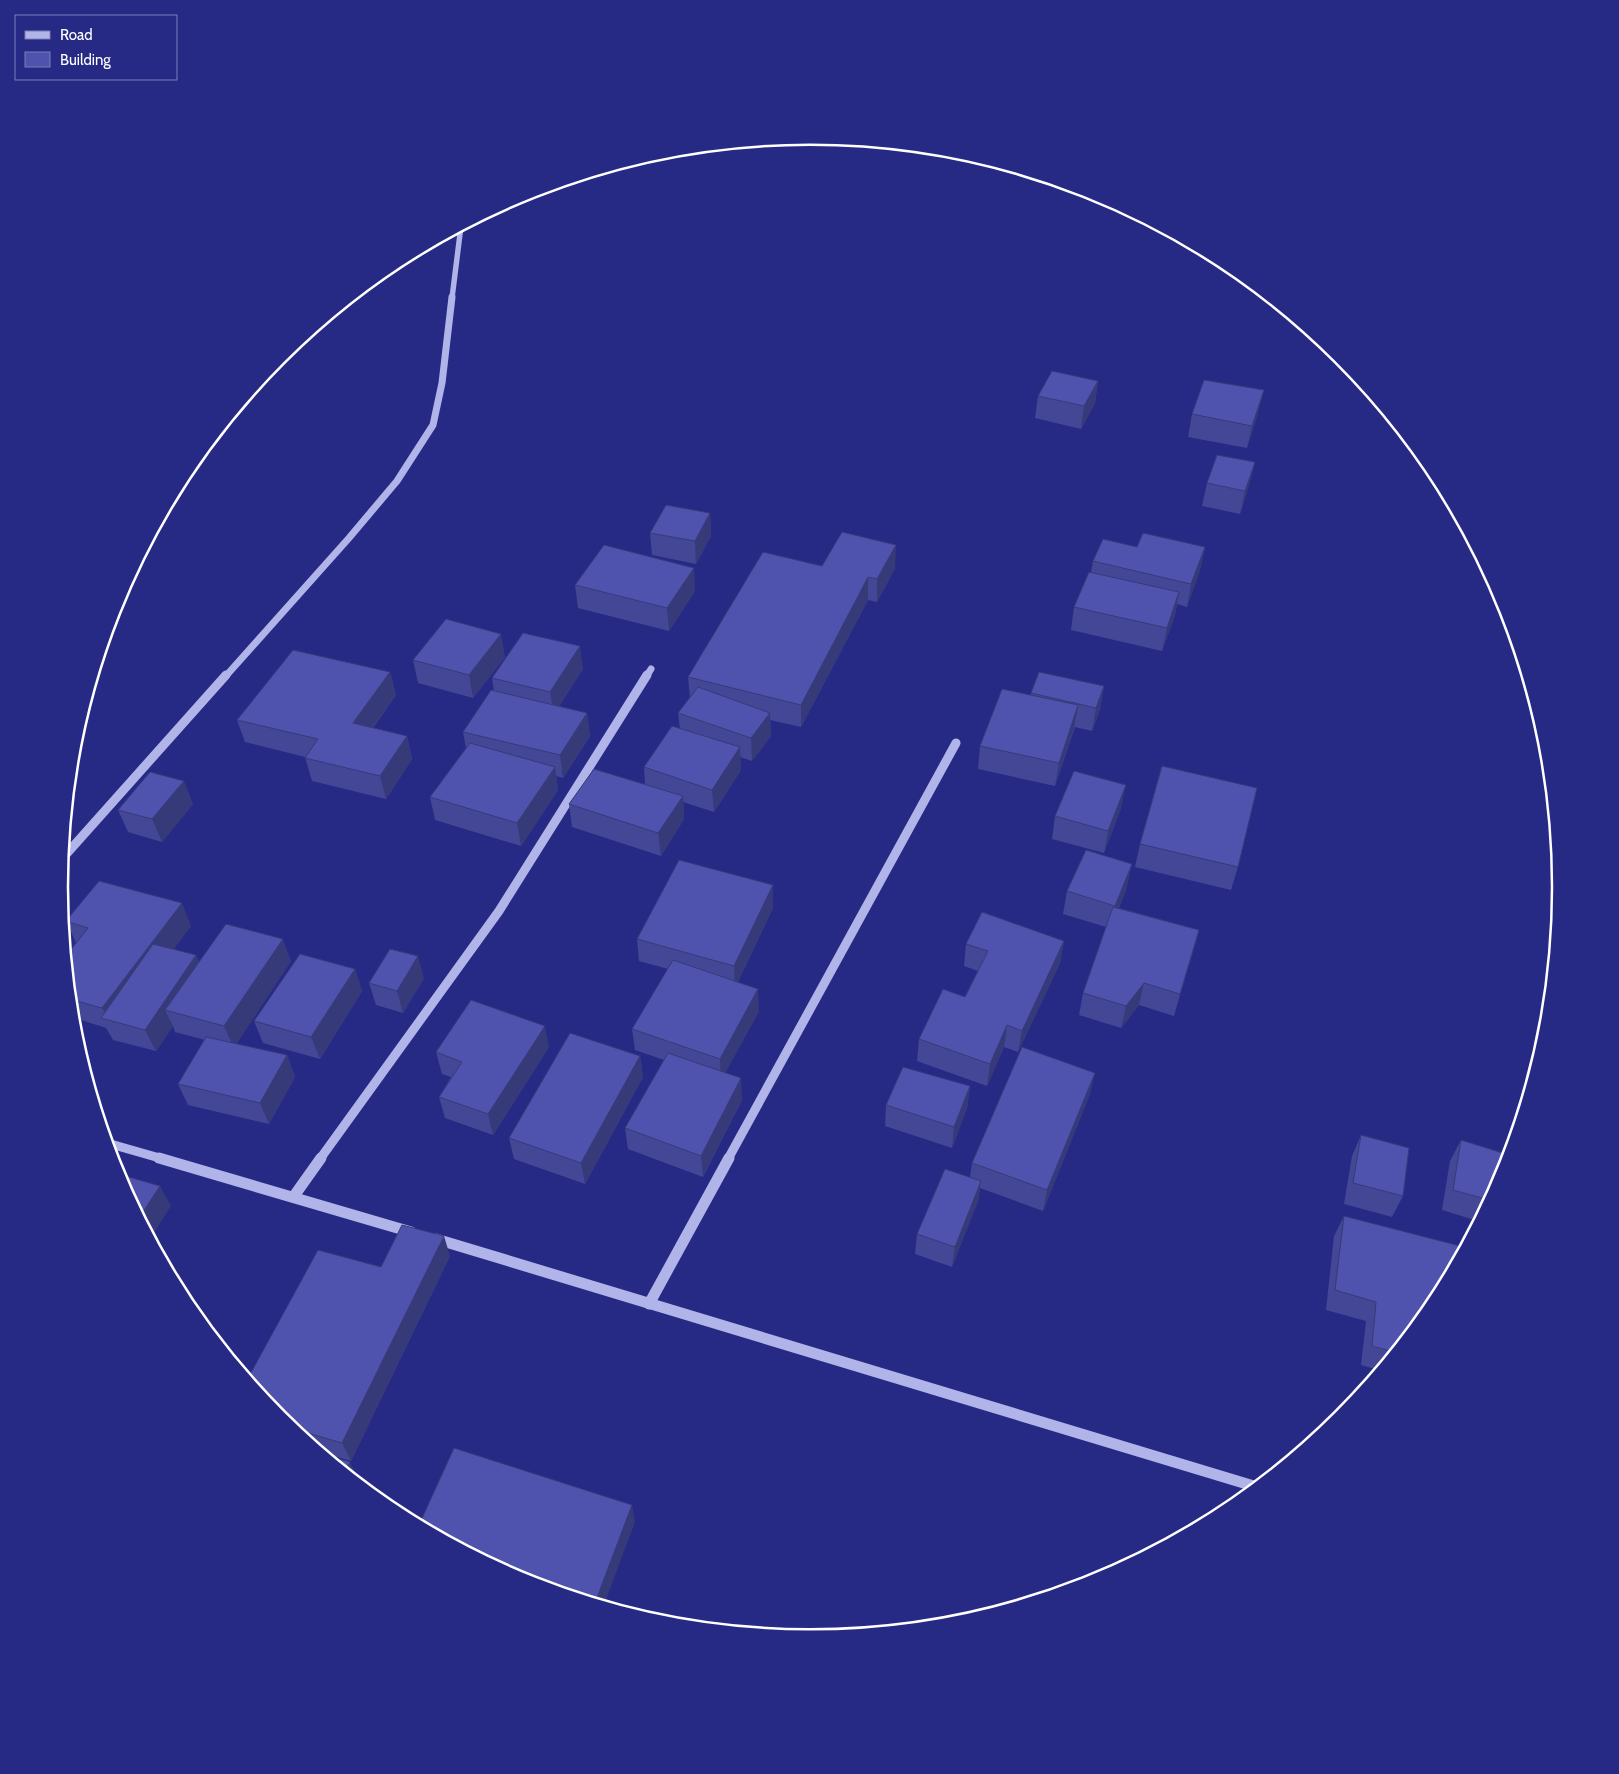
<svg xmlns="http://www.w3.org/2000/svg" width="1619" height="1774" font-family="Cabin,sans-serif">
  <rect width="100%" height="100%" fill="#272a85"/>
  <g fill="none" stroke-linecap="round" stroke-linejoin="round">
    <path stroke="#b1b4e8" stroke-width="5.5" d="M452,298L461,226"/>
    <g stroke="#b1b4e8" stroke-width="7">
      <path d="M225,677L349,538L397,481L433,425L442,383L452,297"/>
      <path d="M646,677L651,669"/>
    </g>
    <g stroke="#b1b4e8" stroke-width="9">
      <path d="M61,860L226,675"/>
      <path d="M107,1143L163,1159"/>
      <path d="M320,1159L499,911L647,675"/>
      <path d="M728,1159L956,743"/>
    </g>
    <g stroke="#b1b4e8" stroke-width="11">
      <path d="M159,1158L411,1232"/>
      <path d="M294,1196L321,1158"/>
      <path d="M436,1239L1257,1487"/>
      <path d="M649,1304L729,1158"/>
    </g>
  </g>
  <g fill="#444795">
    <path d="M1098,381L1095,403L1081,429L1035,418L1038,396Z"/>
    <path d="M1258,413L1247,448L1188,437L1192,414Z"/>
    <path d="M1255,462L1249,485L1240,514L1202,506L1207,483Z"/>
    <path d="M710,513L711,536L696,564L652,555L650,533Z"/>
    <path d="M1137,547H1205L1200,570L1187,607L1177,604L1175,615L1162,651L1071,630L1074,607L1091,572L1093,561Z"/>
    <path d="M822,566L895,568L877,602L868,600L801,727L770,720L771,736L752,761L740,757L741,770L714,812L683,802L684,819L661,856L572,827L569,804L645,784L644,767L680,729L678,713L690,698L688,677Z"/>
    <path d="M575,585L695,591L669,631L578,608Z"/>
    <path d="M505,657L473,698L418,683L413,660Z"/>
    <path d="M583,669L559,706L587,713L590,736L563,778L556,776L558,790L521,846L435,820L430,797L466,748L463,732L494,691L492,678Z"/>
    <path d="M390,672L396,695L373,728L407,736L412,759L386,799L312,781L305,757L245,742L237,720Z"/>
    <path d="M1104,686L1100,709L1092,731L1075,727L1055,786L978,769L980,746L1031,695V693Z"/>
    <path d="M193,804L162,842L128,832L118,810Z"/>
    <path d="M1121,808L1104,853L1052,839L1055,816Z"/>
    <path d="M1140,844L1238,867L1231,890L1135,867Z"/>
    <path d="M773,885V908L738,982L759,1011L725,1073L742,1100L703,1177L628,1149L625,1128L664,1060L635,1050L632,1029L668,969L639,961L637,939Z"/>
    <path d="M1127,887L1119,908L1199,930L1174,1016L1139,1005L1121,1028L1079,1015L1083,993L1106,927L1063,914L1067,891Z"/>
    <path d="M66,921L191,926L173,949L196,955L199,962L291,961L236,1044L287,1055L295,1077L269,1124L188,1105L178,1084L205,1040L175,1032L173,1026L156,1051L113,1040L106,1028L72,1017L66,956L76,943Z"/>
    <path d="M1064,941L1060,963L1018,1052L1004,1047L987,1086L917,1061L919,1039L965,997L978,971L964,966L966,944Z"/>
    <path d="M355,969L362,991L320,1059L263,1043L254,1021Z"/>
    <path d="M424,978L403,1013L376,1005L369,983Z"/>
    <path d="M549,1047L493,1135L445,1118L439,1097L451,1077L442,1074L436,1052Z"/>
    <path d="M640,1056L643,1077L585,1184L514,1159L509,1138Z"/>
    <path d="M970,1086L967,1108L952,1148L885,1126L886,1105Z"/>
    <path d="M1090,1094L1043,1211L980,1188L978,1201L952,1267L915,1254L917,1234L970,1177L972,1163Z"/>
    <path d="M1361,1135L1403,1196L1392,1217L1344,1204L1352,1156Z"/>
    <path d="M1461,1140L1503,1175L1478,1221L1442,1210L1450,1161Z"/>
    <path d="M1344,1216L1434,1304L1379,1370L1361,1365L1366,1321L1326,1310L1334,1236Z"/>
    <path d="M450,1256L351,1461L320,1452L278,1418L381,1267Z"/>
  </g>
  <g fill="#373a79">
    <path d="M1098,381L1095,403L1081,429L1084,406Z"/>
    <path d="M1264,390L1258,413L1247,448L1252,426Z"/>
    <path d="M1255,462L1249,485L1240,514L1245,491Z"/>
    <path d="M710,513L711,536L696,564L695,541Z"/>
    <path d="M896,545L895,568L877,602V579Z"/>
    <path d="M1205,547L1200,570L1187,607L1191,584Z"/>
    <path d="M694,568L695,591L669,631L667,608Z"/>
    <path d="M868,577V600L801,727V705Z"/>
    <path d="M1179,592L1175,615L1162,651L1167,628Z"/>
    <path d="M501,634L505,657L473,698L469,675Z"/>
    <path d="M580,646L583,669L554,715L550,692Z"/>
    <path d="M390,672L396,695L359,746L353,723Z"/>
    <path d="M1104,686L1100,709L1092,731L1096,708Z"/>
    <path d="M1078,705L1074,728L1055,786L1059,763Z"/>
    <path d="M587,713L590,736L563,778L560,755Z"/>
    <path d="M770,713L771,736L752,761L751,738Z"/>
    <path d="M407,736L412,759L386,799L380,776Z"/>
    <path d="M740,747L741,770L714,812L712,790Z"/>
    <path d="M555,767L558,790L521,846L517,823Z"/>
    <path d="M184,781L193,804L162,842L152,819Z"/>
    <path d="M1126,785L1121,808L1104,853L1108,831Z"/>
    <path d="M683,796L684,819L661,856L658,833Z"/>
    <path d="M1132,864L1127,887L1111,929L1115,906Z"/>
    <path d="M773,885V908L735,988L734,966Z"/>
    <path d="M182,903L191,926L119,1023L109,1020L102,1008Z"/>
    <path d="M1199,930L1193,952L1174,1016L1180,994Z"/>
    <path d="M283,939L291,961L234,1048L224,1026Z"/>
    <path d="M1064,941L1060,963L1018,1052L1022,1031Z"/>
    <path d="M196,955L206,977L165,1010L173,1026L156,1051L145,1030Z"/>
    <path d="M418,956L424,978L403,1013L397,991Z"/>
    <path d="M355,969L362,991L320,1059L311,1037Z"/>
    <path d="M1144,983L1139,1005L1121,1028L1126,1006Z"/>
    <path d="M758,989L759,1011L721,1081L720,1059Z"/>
    <path d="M1007,1025L1004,1047L987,1086L990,1064Z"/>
    <path d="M545,1026L549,1047L493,1135L488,1114Z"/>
    <path d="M287,1055L295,1077L269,1124L260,1103Z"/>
    <path d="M640,1056L643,1077L585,1184L581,1163Z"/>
    <path d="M1095,1073L1090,1094L1043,1211L1047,1190Z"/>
    <path d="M741,1078L742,1100L703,1177L701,1156Z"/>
    <path d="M970,1086L967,1108L952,1148L954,1127Z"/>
    <path d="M981,1181L978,1201L952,1267L955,1247Z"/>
    <path d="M160,1186L171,1206L150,1239L139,1218Z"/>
    <path d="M444,1236L450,1256L351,1461L342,1443Z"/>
    <path d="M350,1462L359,1480L357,1482L345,1472Z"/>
    <path d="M632,1505L635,1522L604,1605L595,1603Z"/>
  </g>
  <g fill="#4f53ad" stroke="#373a79">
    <path d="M1052,371L1098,381L1084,406L1038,396Z"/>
    <path d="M1204,380L1264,390L1252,426L1192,414Z"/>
    <path d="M1217,455L1255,462L1245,491L1207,483Z"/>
    <path d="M666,505L710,513L695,541L650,533Z"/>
    <path d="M842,532L896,545L877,579L868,577L801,705L688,677L763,552L822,566Z"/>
    <path d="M1143,533L1205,547L1191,584L1093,561L1103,539L1137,547Z"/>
    <path d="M604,545L694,568L667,608L575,585Z"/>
    <path d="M1089,572L1179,592L1167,628L1074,607Z"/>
    <path d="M446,619L501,634L469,675L413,660Z"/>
    <path d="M523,633L580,646L550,692L492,678Z"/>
    <path d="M293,650L390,672L353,723L407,736L380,776L305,758L318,739L237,720Z"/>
    <path d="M1039,672L1104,686L1096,708L1031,693Z"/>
    <path d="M698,687L770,713L751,738L678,713Z"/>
    <path d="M1002,689L1078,705L1059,763L980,746Z"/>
    <path d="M491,690L587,713L560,755L463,732Z"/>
    <path d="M672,726L740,747L712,790L644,767Z"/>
    <path d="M470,743L555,767L517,823L430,797Z"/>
    <path d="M1162,766L1257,788L1238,867L1140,844Z"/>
    <path d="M594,769L683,796L658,833L569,804Z"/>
    <path d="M1074,771L1126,785L1108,831L1055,816Z"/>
    <path d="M150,772L184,781L152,819L118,810Z"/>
    <path d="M1086,850L1132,864L1115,906L1067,891Z"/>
    <path d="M679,860L773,885L734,966L637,939Z"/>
    <path d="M99,881L182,903L102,1008L70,999L66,956L88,928L66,921Z"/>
    <path d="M1113,907L1199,930L1180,994L1144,983L1126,1006L1083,993Z"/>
    <path d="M982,912L1064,941L1022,1031L1007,1025L990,1064L919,1039L943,989L965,997L988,951L966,944Z"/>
    <path d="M226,924L283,939L224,1026L165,1010Z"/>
    <path d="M153,944L196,955L145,1030L101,1018Z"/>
    <path d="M390,949L418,956L397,991L369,983Z"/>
    <path d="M300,954L355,969L311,1037L254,1021Z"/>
    <path d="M673,960L758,989L720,1059L632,1029Z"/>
    <path d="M471,1000L545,1026L488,1114L439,1097L462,1062L436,1052Z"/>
    <path d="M570,1033L640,1056L581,1163L509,1138Z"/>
    <path d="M206,1037L287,1055L260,1103L178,1084Z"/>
    <path d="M1022,1047L1095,1073L1047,1190L972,1163Z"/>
    <path d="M668,1053L741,1078L701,1156L625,1128Z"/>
    <path d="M903,1067L970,1086L954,1127L886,1105Z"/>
    <path d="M1361,1135L1409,1148L1403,1196L1353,1183Z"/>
    <path d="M1461,1140L1509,1155L1503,1175L1489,1200L1453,1190Z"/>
    <path d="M945,1169L981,1181L955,1247L917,1234Z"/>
    <path d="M115,1173L160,1186L139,1218L116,1174Z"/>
    <path d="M1344,1216L1464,1247L1434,1304L1394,1352L1372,1346L1376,1302L1335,1290Z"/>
    <path d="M402,1225L444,1236L342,1443L291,1428L278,1418L247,1380L318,1250L381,1267Z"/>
    <path d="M454,1448L632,1505L595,1603L522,1580L419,1525Z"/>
    <path d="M323,1454L350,1462L345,1472Z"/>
  </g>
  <path d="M0 0H1619V1774H0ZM68 887a742 742 0 1 1 1484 0a742 742 0 1 1-1484 0Z" fill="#272a85" fill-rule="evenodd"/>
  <path fill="none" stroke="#fff" stroke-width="2.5" d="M68 887a742 742 0 1 1 1484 0a742 742 0 1 1-1484 0Z"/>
  <rect x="15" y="15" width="162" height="65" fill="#272a85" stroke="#7d7fb6"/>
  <rect x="25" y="31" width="25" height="8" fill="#b1b4e8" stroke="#7d7fb6"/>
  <text x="60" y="40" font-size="15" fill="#ffffff">Road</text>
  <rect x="25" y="52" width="25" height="15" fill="#4f53ad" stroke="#7d7fb6"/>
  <text x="60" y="65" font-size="15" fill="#ffffff">Building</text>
</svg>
